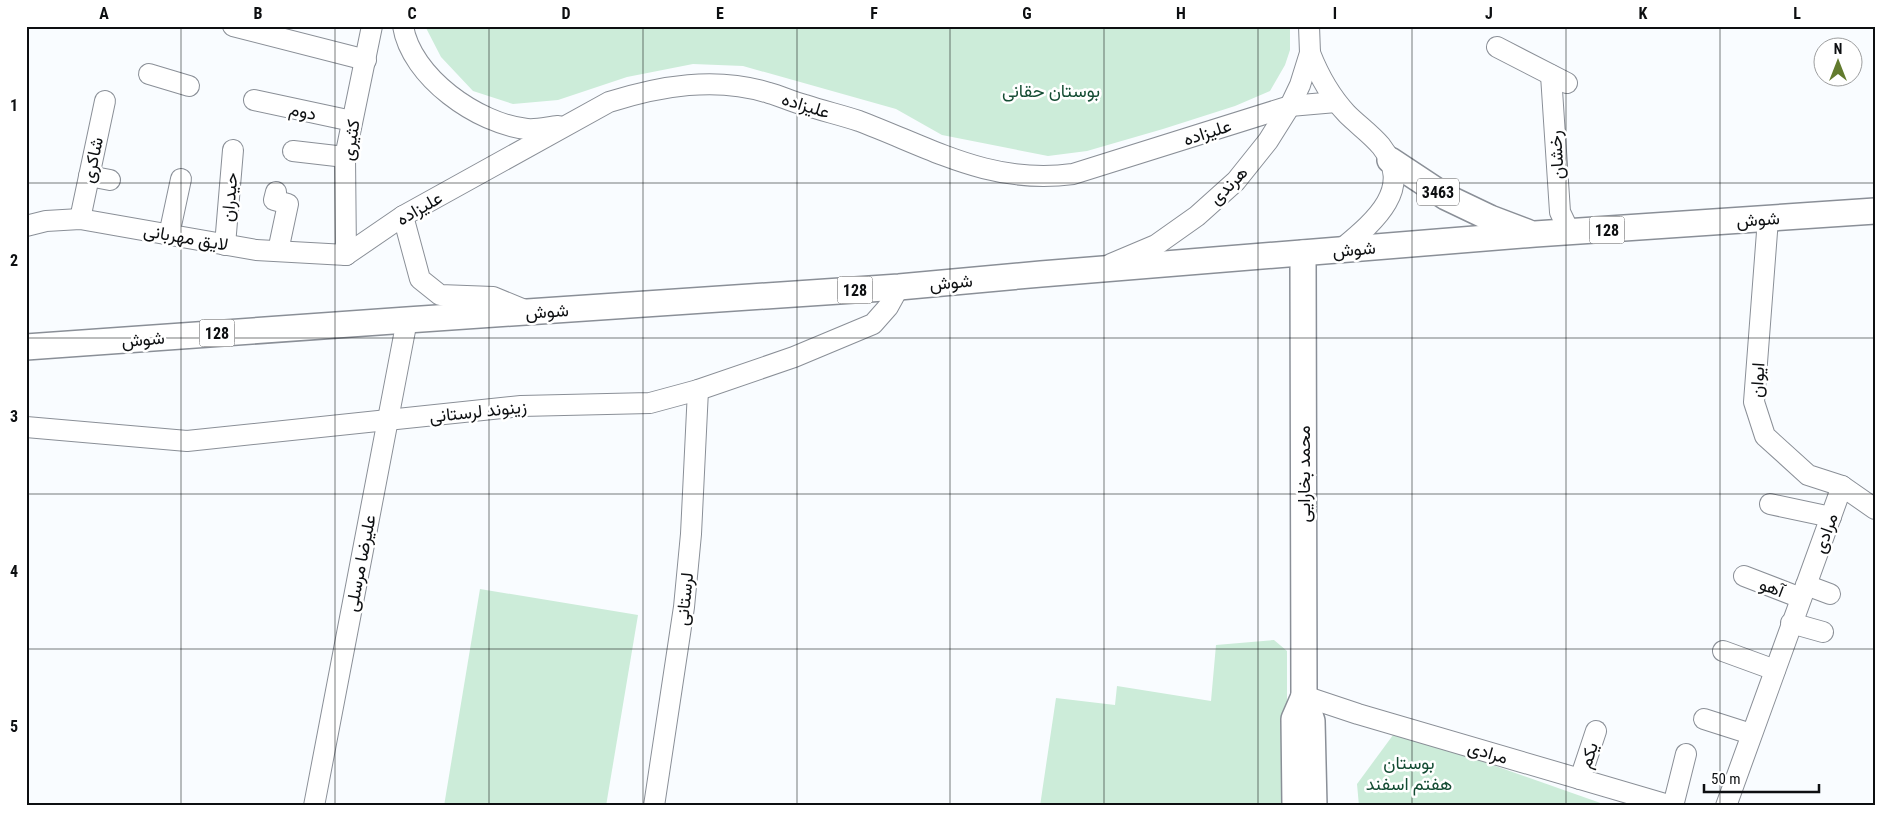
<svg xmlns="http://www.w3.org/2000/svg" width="1901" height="832" font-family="'Roboto Condensed',Vazirmatn,sans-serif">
  <rect width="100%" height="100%" fill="#f9fcff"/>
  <g fill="#ccecd9">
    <path d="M425,26H1290V50L1285,65L1270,91L1235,106L1163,129L1087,151L1048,156L942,135L896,109L743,66L693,64L627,77L558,100L513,104L473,91L441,57Z"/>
    <path d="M480,589L638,615L606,806H444Z"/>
    <path d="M1274,640L1287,651V806H1040L1056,698L1115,705L1117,686L1211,701L1216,645Z"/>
    <path d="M1396,731L1609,806H1359L1357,784Z"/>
  </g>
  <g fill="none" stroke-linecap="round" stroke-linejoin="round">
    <g stroke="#8a8f97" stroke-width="22">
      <g id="minor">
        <path d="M233,26L366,60"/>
        <path d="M403,26C411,77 478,124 527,129C537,130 548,127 558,126"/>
        <path d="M1497,47L1567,83"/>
        <path d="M1310,53C1319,76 1330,96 1347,114C1358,125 1371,134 1381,146C1416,190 1371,224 1339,251"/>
        <path d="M149,74L189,86"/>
        <path d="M1551,75L1560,212L1570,233"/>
        <path d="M254,100L352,121"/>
        <path d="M293,151L345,157"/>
        <path d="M89,176L110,180"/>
        <path d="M276,192L274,200L288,204L278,251"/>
        <path d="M403,216L420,279L440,295L493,297L527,311"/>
        <path d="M80,219L105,101"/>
        <path d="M1768,219L1754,402L1765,436L1808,475L1842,486L1875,509"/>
        <path d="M26,226L46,221L80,219L256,250L346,255"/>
        <path d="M169,235L181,179"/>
        <path d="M225,245L233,150"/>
        <path d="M346,255L403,216L609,102C660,86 716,76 769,93C781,96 792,102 805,105C823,111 841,115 859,121C933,149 991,185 1073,174L1290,106L1336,102"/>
        <path d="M346,255L345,157L372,26"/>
        <path d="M1111,264L1156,245L1197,216L1236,181L1268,141L1290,106L1300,85L1310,53L1309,26"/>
        <path d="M26,427L187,441L521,406L650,403L698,390L794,357L873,324L888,307L899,287"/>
        <path d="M1770,504L1831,517"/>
        <path d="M1744,576L1801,598"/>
        <path d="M1806,585L1830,594"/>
        <path d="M1791,623L1823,632"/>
        <path d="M1723,651L1775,670"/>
        <path d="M1304,696L1358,714L1672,806"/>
        <path d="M1704,719L1751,734"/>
        <path d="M1580,779L1596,731"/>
        <path d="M314,806L407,320"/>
        <path d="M654,806L684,607L691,534L698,390"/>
        <path d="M1673,806L1686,754"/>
        <path d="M1726,806L1842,486"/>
      </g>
    </g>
    <g stroke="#8a8f97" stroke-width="28">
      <g id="major">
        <path d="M1390,160L1446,197L1490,218L1527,232"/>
        <path d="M1303,253L1304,696L1312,721L1314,806"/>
        <path d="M26,347L407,320L899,287L1041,274L1535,234L1875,211"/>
        <path d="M1295,806L1294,719L1304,696"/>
      </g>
    </g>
    <use href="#minor" stroke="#fff" stroke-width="20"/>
    <use href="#major" stroke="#fff" stroke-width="25"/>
  </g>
  <path fill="none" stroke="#0d0f11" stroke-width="1" stroke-opacity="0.55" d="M181,26V806M335,26V806M489,26V806M643,26V806M797,26V806M950,26V806M1104,26V806M1258,26V806M1412,26V806M1566,26V806M1720,26V806M26,183H1875M26,338H1875M26,494H1875M26,649H1875"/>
  <g text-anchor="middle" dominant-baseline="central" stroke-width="5" stroke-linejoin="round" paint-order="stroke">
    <g fill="#fff" stroke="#565758" stroke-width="1">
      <rect x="1417" y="178.5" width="42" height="27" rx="4"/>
      <rect x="1589.5" y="216.5" width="35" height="27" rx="4"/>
      <rect x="837.5" y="276.5" width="35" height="27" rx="4"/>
      <rect x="199.5" y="319.5" width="35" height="27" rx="4"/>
    </g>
    <g font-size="16" font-weight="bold" fill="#0d0f11">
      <text x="1438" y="192">3463</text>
      <text x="1607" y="230">128</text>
      <text x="855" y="290">128</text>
      <text x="217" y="333">128</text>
    </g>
    <g font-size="18" fill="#144c33" stroke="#fff">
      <text x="1051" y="90">بوستان حقانی</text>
      <text x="1409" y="762">بوستان<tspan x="1409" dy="21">هفتم اسفند</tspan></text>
    </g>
    <g font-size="18" fill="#0d0f11" stroke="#fff">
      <text transform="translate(806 105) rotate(17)">علیزاده</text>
      <text transform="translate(303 111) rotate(12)">دوم</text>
      <text transform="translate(1207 132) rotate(-18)">علیزاده</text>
      <text transform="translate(350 140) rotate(-81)">کثیری</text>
      <text transform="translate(1556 155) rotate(-94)">رخشان</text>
      <text transform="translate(92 160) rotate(-78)">شاکری</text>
      <text transform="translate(1228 185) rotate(-45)">هرندی</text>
      <text transform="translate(229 197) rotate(-85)">حیدران</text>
      <text transform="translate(419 208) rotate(-30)">علیزاده</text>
      <text transform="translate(1758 219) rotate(-4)">شوش</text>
      <text transform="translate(186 237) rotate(10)">لایق مهربانی</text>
      <text transform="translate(1354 249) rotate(-5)">شوش</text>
      <text transform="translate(951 282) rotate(-5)">شوش</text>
      <text transform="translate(547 311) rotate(-4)">شوش</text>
      <text transform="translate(143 339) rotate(-5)">شوش</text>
      <text transform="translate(1757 380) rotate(-87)">ایوان</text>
      <text transform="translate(478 411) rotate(-6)">زینوند لرستانی</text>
      <text transform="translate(1303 474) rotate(-90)">محمد بخارایی</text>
      <text transform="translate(1825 533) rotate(-70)">مرادی</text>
      <text transform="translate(360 563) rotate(-79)">علیرضا مرسلی</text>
      <text transform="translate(1772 587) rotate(21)">آهو</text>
      <text transform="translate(684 599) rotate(-84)">لرستانی</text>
      <text transform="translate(1488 752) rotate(16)">مرادی</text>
      <text transform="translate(1588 755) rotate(-72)">یکم</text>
    </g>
  </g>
  <rect width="1901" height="832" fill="none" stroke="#ffffff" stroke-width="55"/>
  <g transform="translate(1838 62)"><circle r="24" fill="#ffffff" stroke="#9e9fa0"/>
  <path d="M0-4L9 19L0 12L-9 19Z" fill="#627b2e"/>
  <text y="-8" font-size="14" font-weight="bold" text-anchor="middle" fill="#0d0f11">N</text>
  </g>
  <path d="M1704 784v8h115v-8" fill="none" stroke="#0d0f11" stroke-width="2.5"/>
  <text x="1711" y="784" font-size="15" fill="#0d0f11" stroke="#ffffff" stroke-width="4" paint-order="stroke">50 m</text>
  <rect x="28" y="28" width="1846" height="776" fill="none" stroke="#0d0f11" stroke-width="2"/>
  <g font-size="16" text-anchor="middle" font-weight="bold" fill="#0d0f11">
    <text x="104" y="19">A</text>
    <text x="258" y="19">B</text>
    <text x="412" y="19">C</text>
    <text x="566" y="19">D</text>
    <text x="720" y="19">E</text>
    <text x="874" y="19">F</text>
    <text x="1027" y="19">G</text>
    <text x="1181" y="19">H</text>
    <text x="1335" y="19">I</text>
    <text x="1489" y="19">J</text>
    <text x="1643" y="19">K</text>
    <text x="1797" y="19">L</text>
    <text x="14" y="111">1</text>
    <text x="14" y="266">2</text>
    <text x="14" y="422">3</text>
    <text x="14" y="577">4</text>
    <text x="14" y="732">5</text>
  </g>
</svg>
